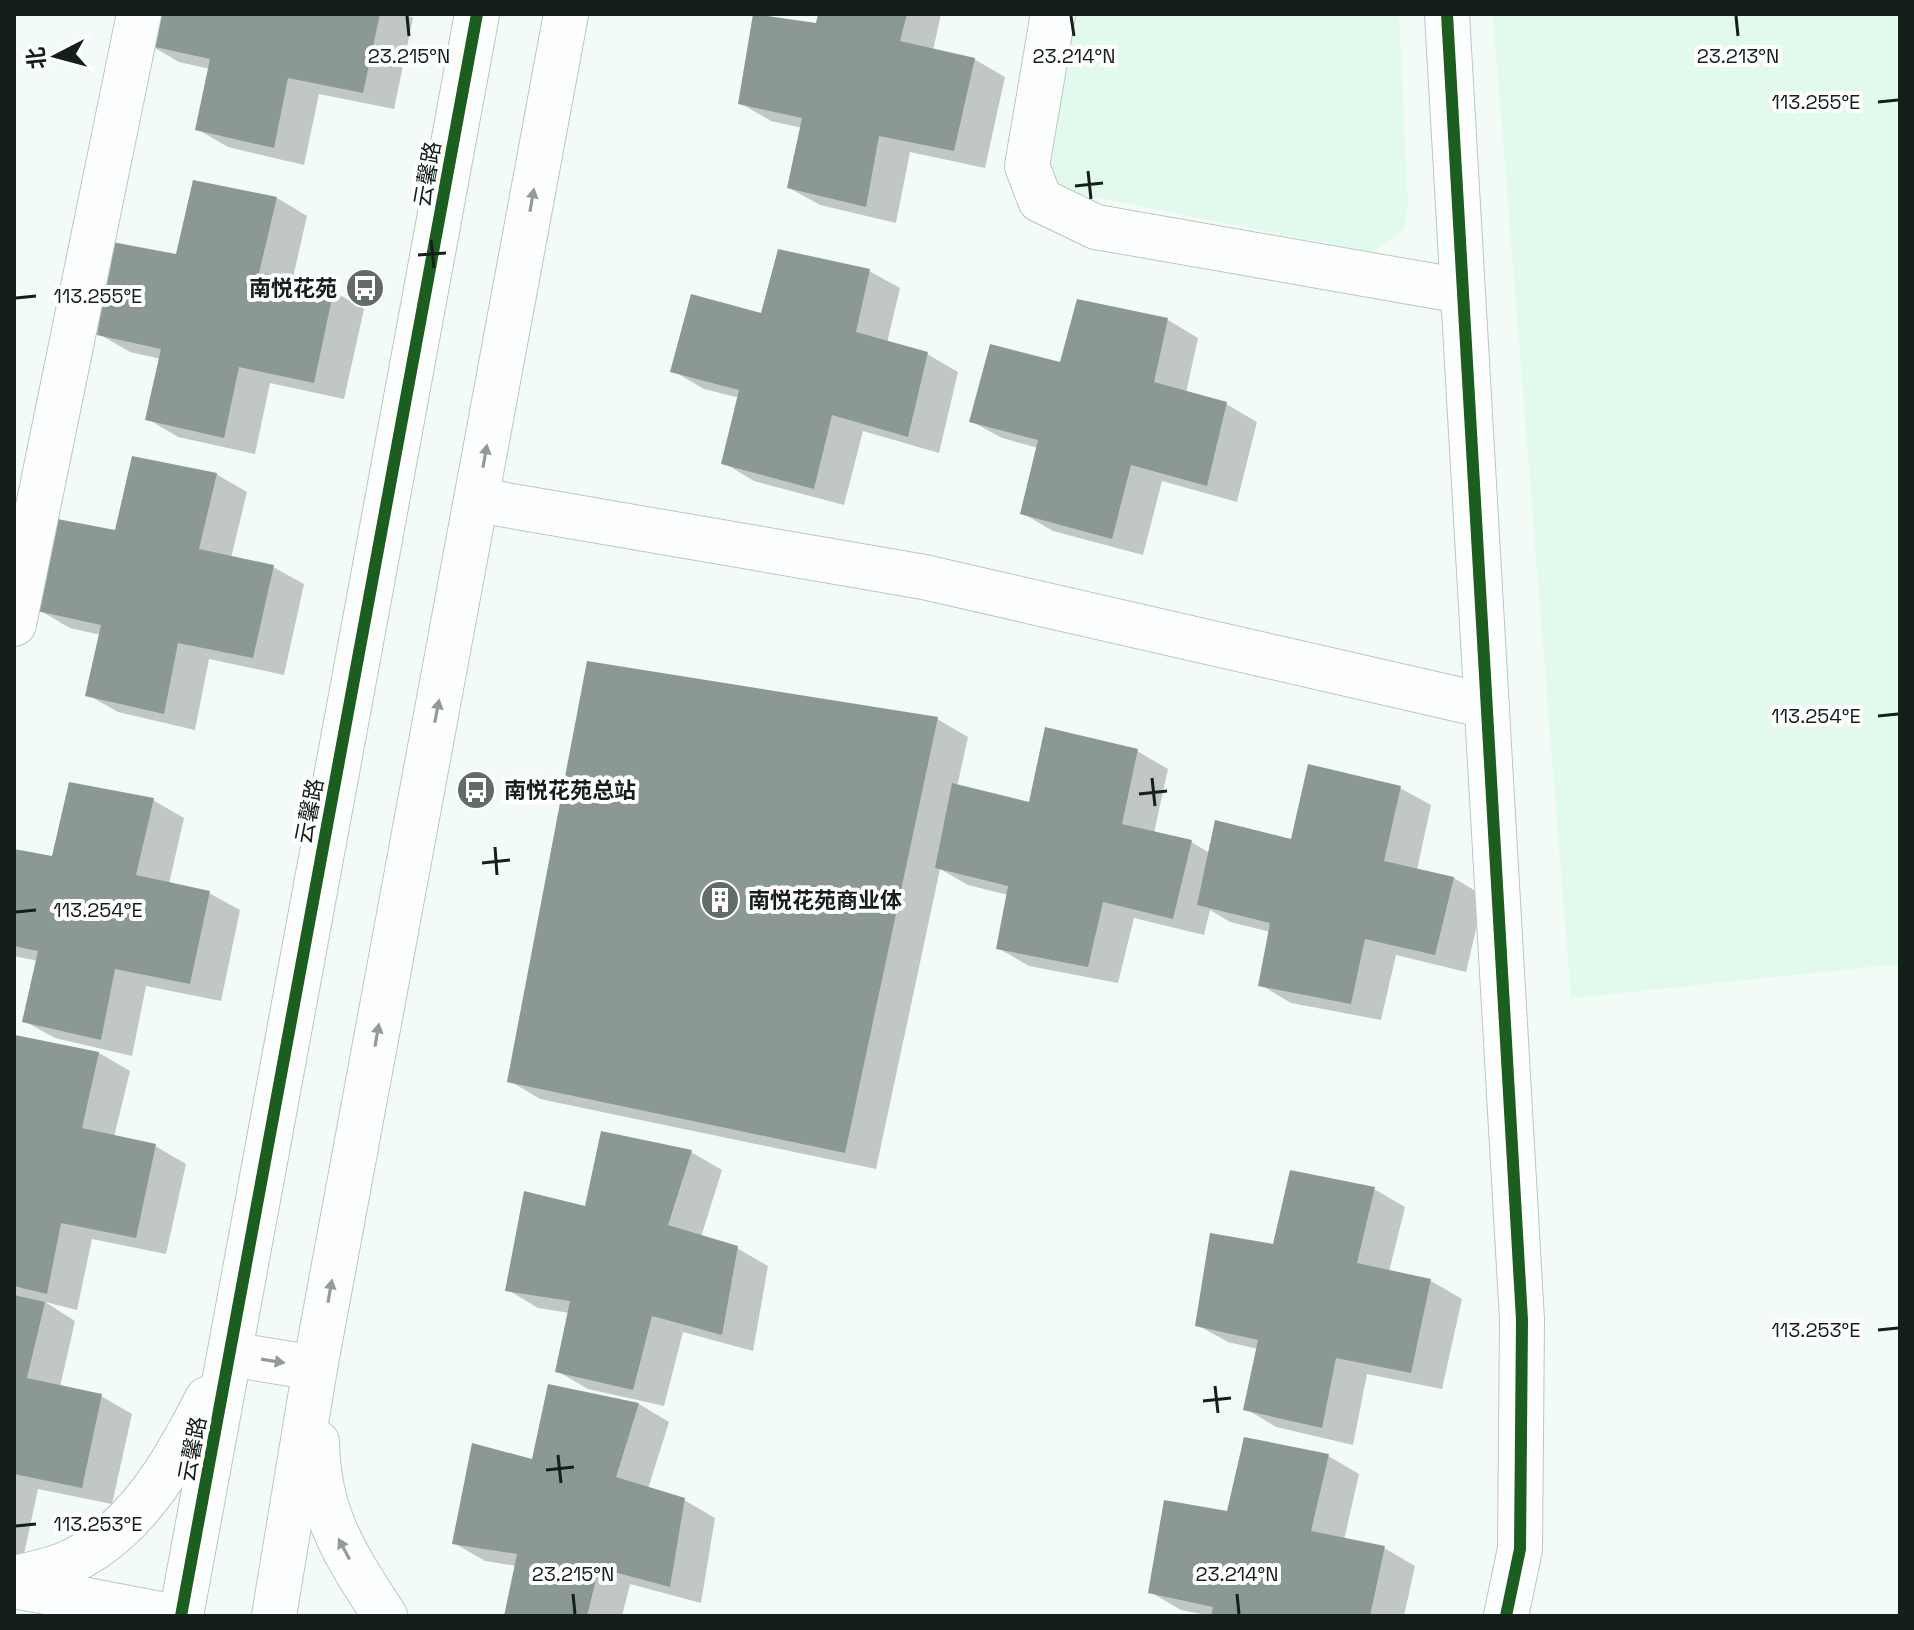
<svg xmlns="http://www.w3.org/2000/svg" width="1914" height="1630" font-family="'Space Grotesk','Noto Sans SC',sans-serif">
  <rect width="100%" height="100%" fill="#f2fbf6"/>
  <g fill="#e2f9ed">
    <path d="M1075,14H1399L1408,206L1404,229L1372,252L1074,193L1062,187L1052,172L1048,153Z"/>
    <path d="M1493,14H1900V964L1571,998Z"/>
  </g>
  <g fill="#0003">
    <path d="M153,14H405L413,18L394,109L319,94L304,165L228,147L197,129L210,69L179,62L148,44Z"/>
    <path d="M755,14L818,25L820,14H941L933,51L974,59L1005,77L985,168L910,152L896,223L820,205L789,188L802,128L771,121L740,103Z"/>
    <path d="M277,198L307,216L292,282L333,291L364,309L344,399L270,383L255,454L178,437L148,419L161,359L130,352L99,334L177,256Z"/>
    <path d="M869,271L900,288L887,343L927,354L958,372L939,453L863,431L844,505L754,481L724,463L740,398L704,389L673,371L763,315Z"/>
    <path d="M1078,301L1168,320L1198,338L1186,393L1226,404L1257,422L1237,502L1162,481L1143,555L1053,531L1022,513L1038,448L1002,438L971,421L1062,365Z"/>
    <path d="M216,474L247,492L231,558L273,567L304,584L284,675L209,659L195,730L118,712L88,695L101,635L70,628L39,610L117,532Z"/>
    <path d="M937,719L968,737L957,787L1030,804L1137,751L1168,769L1154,833L1191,842L1210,853L1292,841L1400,788L1431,805L1417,870L1454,878L1484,896L1466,972L1396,955L1381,1020L1291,1003L1261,985L1271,932L1230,922L1210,910L1204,935L1134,918L1118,983L1029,966L998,948L1008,895L968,885L940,869L876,1169L540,1099L510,1081Z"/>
    <path d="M153,800L184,818L169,884L209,893L240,910L221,1001L146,986L132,1056L55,1038L24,1021L38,961L14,956V851L54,858Z"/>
    <path d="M16,1037L99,1053L130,1071L114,1137L155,1146L186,1164L166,1254L92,1239L77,1310L45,1302L75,1321L60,1387L101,1396L132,1414L112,1504L38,1489L23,1559L14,1557Z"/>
    <path d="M691,1152L722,1170L701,1237L737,1248L768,1266L753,1351L683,1332L664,1406L588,1389L557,1371L570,1313L538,1308L508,1290L586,1208Z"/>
    <path d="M1374,1189L1405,1207L1389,1272L1431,1281L1462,1299L1442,1389L1367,1374L1353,1445L1276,1427L1246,1409L1258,1349L1228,1342L1197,1325L1275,1247Z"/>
    <path d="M550,1387L639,1404L669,1422L648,1489L684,1500L715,1518L701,1603L630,1584L622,1616H506L517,1566L485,1561L454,1543L533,1461Z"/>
    <path d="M1328,1456L1359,1474L1344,1540L1384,1548L1415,1566L1404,1616H1211L1181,1610L1150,1592L1229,1514Z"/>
  </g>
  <g fill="#8c9992">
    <path d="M151,14H380L363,93L288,78L274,148L195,130L210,59L146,45Z"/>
    <path d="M753,14L816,23L818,14H907L900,41L975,58L954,151L879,136L866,207L787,188L802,118L738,104Z"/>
    <path d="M193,180L277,197L259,273L334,289L314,383L239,367L224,438L145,420L161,349L97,335L112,242L176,254Z"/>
    <path d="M778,249L870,269L856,332L928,352L908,437L832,415L814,489L721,464L739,390L670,372L691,294L761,313Z"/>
    <path d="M1077,299L1168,318L1154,382L1227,402L1207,486L1131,465L1112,539L1020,514L1038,440L969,422L990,344L1060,362Z"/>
    <path d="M132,456L217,473L199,549L274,565L253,658L178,643L164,714L85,696L101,625L37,611L52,518L115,530Z"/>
    <path d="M587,661L938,717L845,1153L507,1082Z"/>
    <path d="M1045,727L1138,749L1122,824L1192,840L1173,919L1103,902L1088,967L996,949L1008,886L935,868L952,783L1029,802Z"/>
    <path d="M1308,764L1401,786L1384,861L1454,877L1435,955L1365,939L1351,1004L1258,986L1270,923L1197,905L1215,820L1291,839Z"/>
    <path d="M69,782L154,798L136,875L210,891L190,984L115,969L101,1040L22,1022L38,951L14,946V849L52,856Z"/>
    <path d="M15,1035L99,1052L82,1128L156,1144L136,1238L61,1223L47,1294L14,1286Z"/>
    <path d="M601,1131L692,1150L668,1225L738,1246L722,1335L652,1316L633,1390L555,1372L570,1301L505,1291L524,1191L585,1206Z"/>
    <path d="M1290,1170L1375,1187L1357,1263L1431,1279L1411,1373L1336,1358L1322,1428L1243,1410L1258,1340L1195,1326L1210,1233L1273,1244Z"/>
    <path d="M14,1295L45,1302L27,1378L102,1394L82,1488L14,1474Z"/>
    <path d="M548,1384L639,1403L616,1477L685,1498L670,1587L599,1568L587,1616H504L517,1554L452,1544L472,1443L532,1459Z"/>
    <path d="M1244,1437L1329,1454L1311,1531L1385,1546L1370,1616H1211L1213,1607L1148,1593L1164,1500L1227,1511Z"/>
  </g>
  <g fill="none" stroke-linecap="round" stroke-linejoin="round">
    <g stroke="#bdc7c1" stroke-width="46">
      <g id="street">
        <path d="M1053,14L1027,166L1040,200L1096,227L1462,291"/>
        <path d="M1447,14L1522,1320L1520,1549L1506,1616"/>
        <path d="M477,500L924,577L1487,706"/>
        <path d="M14,624L139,14"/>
        <path d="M230,1354L315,1368"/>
        <path d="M317,1442C318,1515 346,1556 385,1616"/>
        <path d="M14,1578C32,1574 52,1570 68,1563C136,1532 175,1462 207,1399"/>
        <path d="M14,1586L171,1616"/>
        <path d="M181,1616L477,14"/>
        <path d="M274,1616L315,1368L566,14"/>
      </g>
    </g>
    <use href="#street" stroke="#fdfefe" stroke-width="44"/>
    <g stroke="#fff" stroke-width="17">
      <g id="cycleway">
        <path d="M1447,14L1522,1320L1520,1549L1506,1616"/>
        <path d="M181,1616L477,14"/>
      </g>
    </g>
    <use href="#cycleway" stroke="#1b5e20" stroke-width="12"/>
  </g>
  <defs><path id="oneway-solid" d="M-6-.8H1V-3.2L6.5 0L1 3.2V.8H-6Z" transform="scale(2)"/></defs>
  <g fill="#959a97">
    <use href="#oneway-solid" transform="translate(532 200) rotate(-80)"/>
    <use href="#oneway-solid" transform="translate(485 456) rotate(-80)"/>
    <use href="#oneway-solid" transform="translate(437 711) rotate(-79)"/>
    <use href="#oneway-solid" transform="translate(377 1035) rotate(-80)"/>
    <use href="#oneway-solid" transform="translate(330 1291) rotate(-80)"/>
    <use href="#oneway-solid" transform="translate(273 1361) rotate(9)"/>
    <use href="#oneway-solid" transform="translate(344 1549) rotate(-118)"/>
  </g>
  <path fill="none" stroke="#151f19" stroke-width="3" d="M407,16L409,36M1071,16L1074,36M1736,16L1738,36M1878,102L1898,100M1088,171L1091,199M1075,186L1103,183M431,240L434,268M418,255L446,253M16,298L36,296M1878,716L1898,714M1152,778L1155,806M1139,794L1167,791M495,847L497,875M482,863L510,860M16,912L36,910M1878,1330L1898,1328M1215,1386L1218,1413M1203,1401L1231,1398M558,1455L561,1483M546,1470L574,1467M16,1526L36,1524M573,1594L575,1614M1237,1594L1239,1614"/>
  <defs>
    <g id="bus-disc" transform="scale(2)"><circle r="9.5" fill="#626c66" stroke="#fff"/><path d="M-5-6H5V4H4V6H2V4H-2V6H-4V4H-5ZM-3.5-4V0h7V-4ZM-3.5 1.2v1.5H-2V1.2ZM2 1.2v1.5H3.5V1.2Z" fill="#fff"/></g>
    <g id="building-disc" transform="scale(2)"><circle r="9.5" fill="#626c66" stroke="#fff"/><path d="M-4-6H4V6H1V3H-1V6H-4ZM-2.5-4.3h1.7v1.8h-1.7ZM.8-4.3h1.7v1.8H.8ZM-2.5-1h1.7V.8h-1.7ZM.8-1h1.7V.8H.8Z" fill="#fff"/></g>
  </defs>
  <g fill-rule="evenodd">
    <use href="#bus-disc" x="365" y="288"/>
    <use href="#bus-disc" x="476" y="790"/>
    <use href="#building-disc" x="720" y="900"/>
  </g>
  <g text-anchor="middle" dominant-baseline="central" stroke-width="8" stroke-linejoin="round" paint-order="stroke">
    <g font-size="22" fill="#151f19" stroke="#fff">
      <text transform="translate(427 174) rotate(-80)">云馨路</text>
      <text transform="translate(309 811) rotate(-79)">云馨路</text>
      <text transform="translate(192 1449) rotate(-79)">云馨路</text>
    </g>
    <g font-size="22" font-weight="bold" fill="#151f19" stroke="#fff" text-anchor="start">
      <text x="337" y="288" text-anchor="end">南悦花苑</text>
      <text x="504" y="790">南悦花苑总站</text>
      <text x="748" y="900">南悦花苑商业体</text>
    </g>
  </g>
  <g font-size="20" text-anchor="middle" fill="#151f19" stroke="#fff" stroke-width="8" stroke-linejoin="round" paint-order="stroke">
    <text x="409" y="63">23.215°N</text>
    <text x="1074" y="63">23.214°N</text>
    <text x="1738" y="63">23.213°N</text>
    <text x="1816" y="109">113.255°E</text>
    <text x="98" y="303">113.255°E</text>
    <text x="1816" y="723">113.254°E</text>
    <text x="98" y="917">113.254°E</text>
    <text x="1816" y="1337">113.253°E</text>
    <text x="98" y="1531">113.253°E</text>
    <text x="573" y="1581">23.215°N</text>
    <text x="1237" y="1581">23.214°N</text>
  </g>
  <rect width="1914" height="1630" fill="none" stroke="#151f19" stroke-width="32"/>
  <g transform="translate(56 56) rotate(264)" stroke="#ffffff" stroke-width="6" paint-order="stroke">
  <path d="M0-6L14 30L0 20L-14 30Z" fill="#151f19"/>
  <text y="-12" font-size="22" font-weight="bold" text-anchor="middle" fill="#151f19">北</text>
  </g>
</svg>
